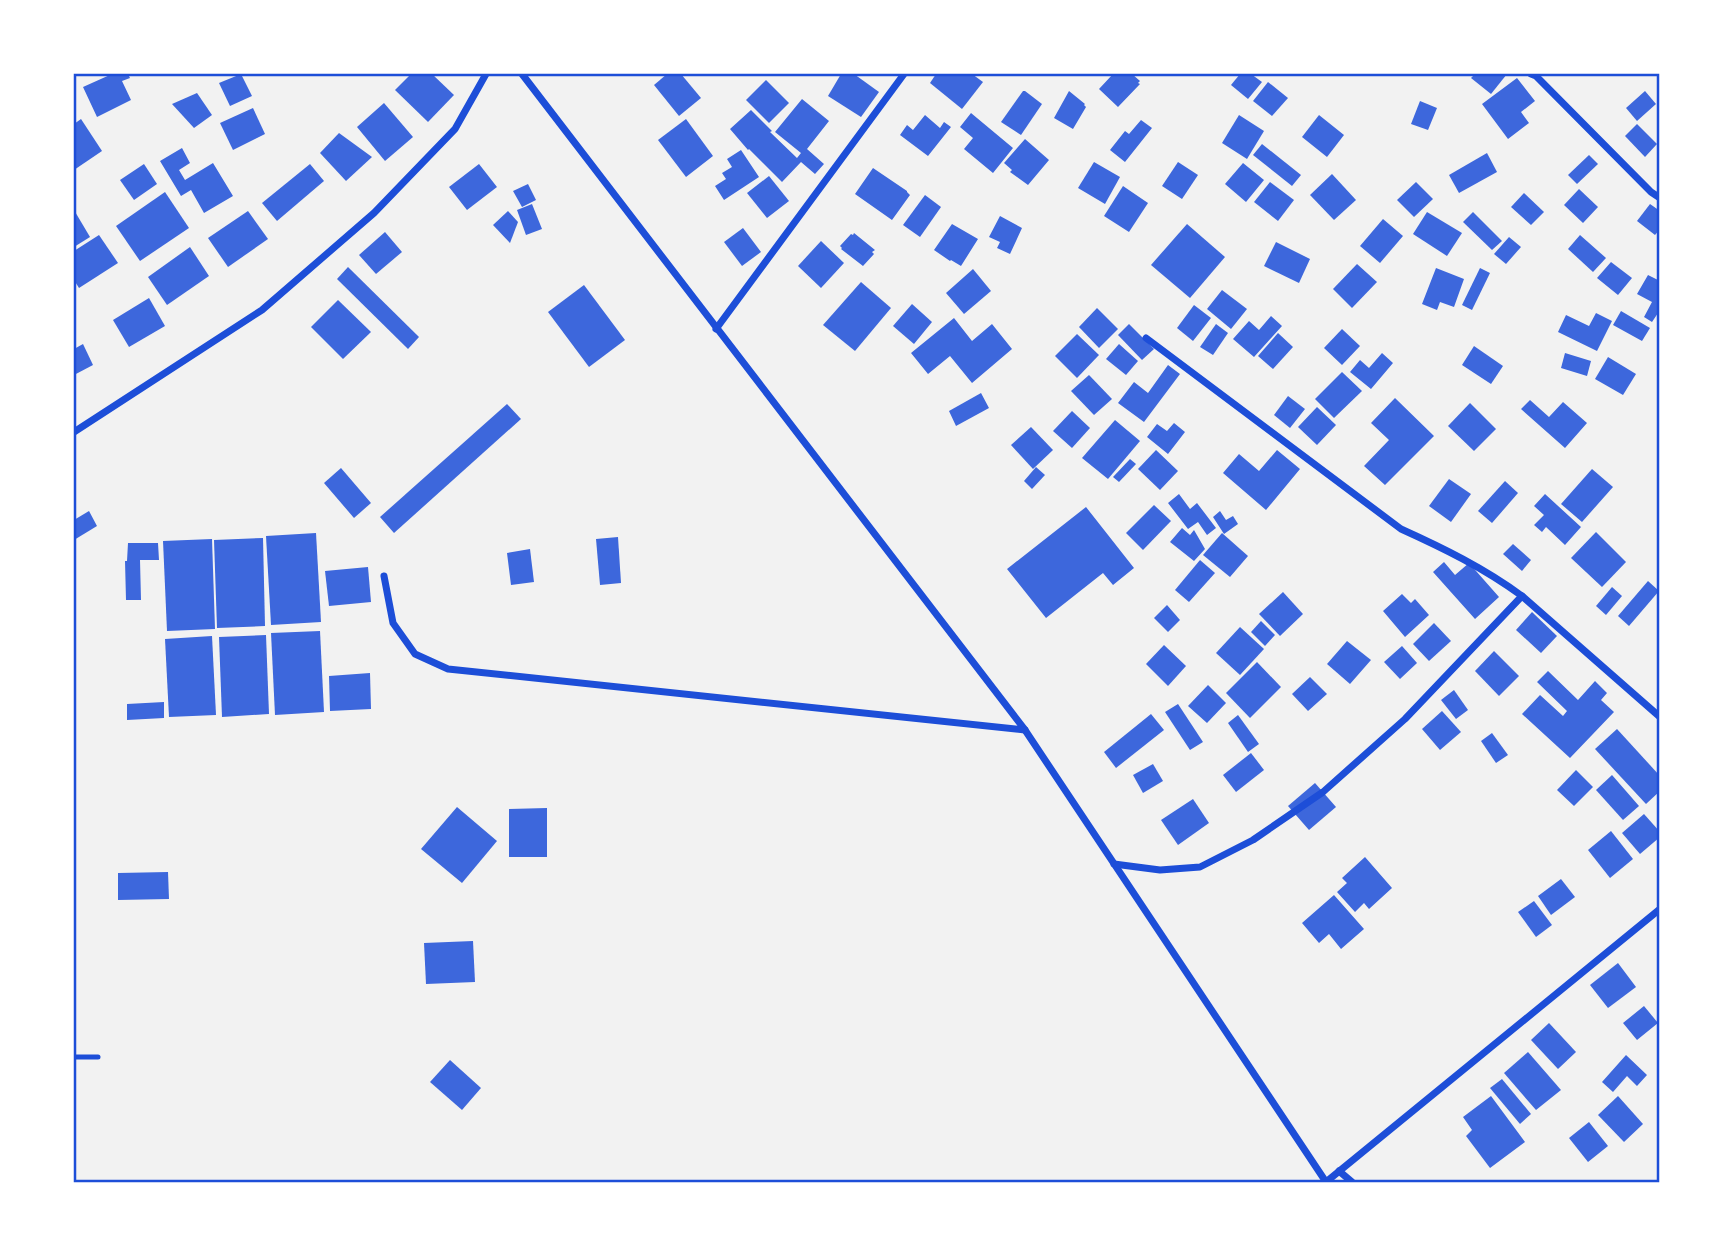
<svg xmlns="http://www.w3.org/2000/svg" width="1733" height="1256" font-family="Commissioner,sans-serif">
  <rect width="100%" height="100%" fill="#f2f2f2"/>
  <g fill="#3d67dc">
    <path d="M112,74H128L130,78L122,81L131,100L97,117L83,87Z"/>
    <path d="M241,74L252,96L230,106L219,83Z"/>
    <path d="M411,74H432L454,95L428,122L395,90Z"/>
    <path d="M667,74H681L701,98L679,116L654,85Z"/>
    <path d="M841,74H854L879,92L861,117L828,96Z"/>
    <path d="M936,74H972L983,82L962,109L930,83Z"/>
    <path d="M1113,74H1132L1140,81L1138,83L1140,84L1118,107L1099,89Z"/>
    <path d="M1240,74H1251L1262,82L1248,99L1231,85Z"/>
    <path d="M1475,74H1507L1491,94L1471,78Z"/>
    <path d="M1517,78L1535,101L1521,112L1529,123L1508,139L1482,104Z"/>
    <path d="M766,80L789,103L769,123L746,100Z"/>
    <path d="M1268,82L1288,98L1272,116L1253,101Z"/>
    <path d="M1023,91H1025L1042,104L1021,135L1001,122Z"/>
    <path d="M1069,91L1085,104L1084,105L1086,107L1073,129L1054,118Z"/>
    <path d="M1645,91L1656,104L1637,121L1626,108Z"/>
    <path d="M197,93L212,115L194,128L172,104Z"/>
    <path d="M802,99L829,121L807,149L824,164L815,174L801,162L782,182L749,149L748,150L730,129L751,110L772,131L770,132L797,158L801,153L775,132Z"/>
    <path d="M1420,101L1437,108L1428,130L1411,124Z"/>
    <path d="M384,103L413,137L385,161L357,127Z"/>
    <path d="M253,108L265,134L233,150L220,123Z"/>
    <path d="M971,113L1013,148L993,173L964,149L973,138L960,127Z"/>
    <path d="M925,115L940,128L944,122L951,127L928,156L900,135L907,125L913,130Z"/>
    <path d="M1239,115L1264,131L1247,159L1222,143Z"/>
    <path d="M1319,115L1344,135L1327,157L1302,137Z"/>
    <path d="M81,119L102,151L74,170V124Z"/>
    <path d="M686,119L713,156L686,177L658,140Z"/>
    <path d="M1141,120L1152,128L1125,162L1110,150L1125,131L1129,134Z"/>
    <path d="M1637,124L1657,144L1645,157L1625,136Z"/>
    <path d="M339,133L372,157L346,181L320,153Z"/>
    <path d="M1025,139L1049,160L1028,185L1010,172L1012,170L1004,163Z"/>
    <path d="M1262,144L1301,175L1292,186L1253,155Z"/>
    <path d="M182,148L190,163L179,170L185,180L213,163L233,196L204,213L191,190L181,196L160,161Z"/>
    <path d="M741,150L759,177L724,200L715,186L726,179L722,173L732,167L727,159Z"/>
    <path d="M1487,153L1497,172L1459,193L1449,175Z"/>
    <path d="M1589,155L1598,164L1577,184L1568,175Z"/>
    <path d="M1094,162L1120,177L1105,204L1078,188Z"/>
    <path d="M1178,162L1198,175L1182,199L1162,186Z"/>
    <path d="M1243,163L1264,180L1246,202L1225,184Z"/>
    <path d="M144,164L157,184L134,200L120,180Z"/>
    <path d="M310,164L324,181L277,221L262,203Z"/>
    <path d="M479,164L497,187L467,210L449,187Z"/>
    <path d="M873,168L907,191V192L910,195L892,220L855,194Z"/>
    <path d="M1332,174L1356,200L1334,220L1310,195Z"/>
    <path d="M769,176L789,201L767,218L747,193Z"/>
    <path d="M1270,182L1294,200L1278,221L1254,202Z"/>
    <path d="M1416,182L1433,199L1414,217L1397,200Z"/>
    <path d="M528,184L536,200L522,207L513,191Z"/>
    <path d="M1123,186L1148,203L1129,232L1104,216Z"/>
    <path d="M1579,189L1598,207L1583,223L1564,205Z"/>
    <path d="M165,192L189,228L140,261L116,226Z"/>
    <path d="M1524,193L1544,212L1531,225L1511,207Z"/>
    <path d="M925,195L941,207L920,237L903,225Z"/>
    <path d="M532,204L542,229L526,235L517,210Z"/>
    <path d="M1650,204L1660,211V229L1655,235L1637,221Z"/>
    <path d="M74,210L90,237L74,247Z"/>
    <path d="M248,211L268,239L228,267L208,238Z"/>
    <path d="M508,211L518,222L510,243L493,225Z"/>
    <path d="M1427,212L1462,233L1447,256L1413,234Z"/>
    <path d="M1473,212L1502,241L1492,250L1463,222Z"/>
    <path d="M1000,216L1022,228L1010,254L997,248L1000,242L989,237Z"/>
    <path d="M1383,219L1403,236L1380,263L1360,246Z"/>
    <path d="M952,224L978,239L961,266L951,260L950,261L934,250Z"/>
    <path d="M1187,224L1225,257L1190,298L1151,265Z"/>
    <path d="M743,228L761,252L742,266L724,242Z"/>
    <path d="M385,232L402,252L376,274L359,255Z"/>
    <path d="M854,233L875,250L872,252L874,254L863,266L841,249L842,248L840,246L851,234L853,235Z"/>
    <path d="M99,235L118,263L79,288L74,280V251Z"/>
    <path d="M1580,235L1606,258L1593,272L1568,249Z"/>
    <path d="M1509,237L1521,247L1506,264L1494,254Z"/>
    <path d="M821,241L844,263L821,288L798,266Z"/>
    <path d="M1276,242L1310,259L1299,283L1264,266Z"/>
    <path d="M190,247L209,276L167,305L148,277Z"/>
    <path d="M1611,262L1632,278L1618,295L1597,278Z"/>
    <path d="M1357,264L1377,282L1352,308L1333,289Z"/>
    <path d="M348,267L419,337L408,349L337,279Z"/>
    <path d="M1436,268L1464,279L1454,307L1440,302L1437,310L1422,304Z"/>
    <path d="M1480,268L1490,273L1472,310L1462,305Z"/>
    <path d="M973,269L991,291L964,314L946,293Z"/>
    <path d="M1648,275L1660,281V310L1652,322L1644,317L1652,302L1637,294Z"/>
    <path d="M861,282L891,308L855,351L823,325Z"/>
    <path d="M584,285L625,340L589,367L548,312Z"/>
    <path d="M1222,290L1247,309L1231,329L1207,309Z"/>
    <path d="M149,298L165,326L129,347L113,320Z"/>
    <path d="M338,300L371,332L343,359L311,327Z"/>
    <path d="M912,304L932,322L914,344L893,326Z"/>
    <path d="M1194,305L1211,318L1193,341L1177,328Z"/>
    <path d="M1097,308L1118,329L1099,348L1079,327Z"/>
    <path d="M1621,311L1650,328L1642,341L1613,325Z"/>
    <path d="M1596,313L1612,321L1597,351L1558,332L1566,315L1589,326Z"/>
    <path d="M1271,316L1282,326L1254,357L1233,339L1249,321L1259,330Z"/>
    <path d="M954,318L972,341L992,324L1012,349L972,383L950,356L928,374L911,353Z"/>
    <path d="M1129,324L1154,349L1142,360L1118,335Z"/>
    <path d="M1216,324L1228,333L1213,355L1200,347Z"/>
    <path d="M1342,329L1360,346L1342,365L1324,348Z"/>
    <path d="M1278,333L1293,347L1273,369L1258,356Z"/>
    <path d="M1077,334L1099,355L1077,378L1055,356Z"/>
    <path d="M83,344L93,365L74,375V349Z"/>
    <path d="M1119,344L1138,361L1126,375L1106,359Z"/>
    <path d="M1474,346L1503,366L1491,384L1462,365Z"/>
    <path d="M1382,353L1393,363L1371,389L1350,372L1360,360L1369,368Z"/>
    <path d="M1565,353L1591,361L1587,376L1561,368Z"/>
    <path d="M1608,357L1636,374L1623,395L1595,379Z"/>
    <path d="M1168,365L1180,374L1144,422L1118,403L1134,382L1148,393Z"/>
    <path d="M1342,372L1362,391L1334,418L1315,399Z"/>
    <path d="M1089,375L1112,399L1094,415L1071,391Z"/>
    <path d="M981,393L989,408L956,426L949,411Z"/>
    <path d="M1288,396L1305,409L1290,428L1274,415Z"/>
    <path d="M1395,398L1434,436L1385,485L1364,466L1389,440L1371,423Z"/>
    <path d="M1530,400L1549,417L1563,402L1587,423L1565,448L1521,409Z"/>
    <path d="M1470,403L1496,429L1474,451L1448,426Z"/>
    <path d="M507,404L521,419L394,533L380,517Z"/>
    <path d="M1317,407L1336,425L1317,445L1298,427Z"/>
    <path d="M1072,411L1090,428L1072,448L1053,431Z"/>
    <path d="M1115,420L1140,441L1108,479L1082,458Z"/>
    <path d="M1174,423L1185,432L1168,454L1147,437L1157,424L1167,431Z"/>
    <path d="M1031,427L1053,450L1033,469L1011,445Z"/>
    <path d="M1156,450L1178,471L1160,490L1138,469Z"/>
    <path d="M1277,450L1300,469L1266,510L1223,473L1239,454L1259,471Z"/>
    <path d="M1130,459L1136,464L1119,482L1113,477Z"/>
    <path d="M1036,467L1045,475L1032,489L1024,481Z"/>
    <path d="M341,468L371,503L354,518L324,483Z"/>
    <path d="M1592,469L1613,487L1582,522L1561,504Z"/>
    <path d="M1449,479L1471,494L1451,522L1429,506Z"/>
    <path d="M1505,481L1518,493L1492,523L1478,511Z"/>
    <path d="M1179,494L1190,509L1197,503L1216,528L1207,535L1198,522L1188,529L1168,503Z"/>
    <path d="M1545,494L1581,527L1565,545L1546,527L1542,532L1534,525L1544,515L1534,506Z"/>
    <path d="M1154,505L1171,521L1143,550L1126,533Z"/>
    <path d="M1086,507L1134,568L1113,585L1103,573L1046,618L1007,569Z"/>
    <path d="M89,511L97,526L74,540V520Z"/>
    <path d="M1220,511L1226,520L1233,516L1238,524L1224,534L1213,517Z"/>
    <path d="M1182,528L1190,535L1194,530L1205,549L1194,561L1170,542Z"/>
    <path d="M1596,532L1626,562L1602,587L1571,558Z"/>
    <path d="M316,533L321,622L271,625L266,536Z"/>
    <path d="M1222,533L1248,556L1230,577L1203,555Z"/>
    <path d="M618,537L621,583L600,585L596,539Z"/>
    <path d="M263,538L265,626L217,628L214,540Z"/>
    <path d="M212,539L215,629L167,631L163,541Z"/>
    <path d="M128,543H158L159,560H140L141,600H126L125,561H127Z"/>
    <path d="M1513,544L1531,560L1522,571L1503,554Z"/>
    <path d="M530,549L534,582L511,585L507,553Z"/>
    <path d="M1200,560L1215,573L1189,602L1175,590Z"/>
    <path d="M1444,562L1455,575L1469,563L1499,597L1475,619L1433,572Z"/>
    <path d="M368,567L371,602L329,606L325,571Z"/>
    <path d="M1648,581L1659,591L1629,626L1618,616Z"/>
    <path d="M1612,587L1622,596L1606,615L1596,606Z"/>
    <path d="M1283,592L1303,614L1280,636L1259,614Z"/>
    <path d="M1402,594L1411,603L1415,599L1429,615L1405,637L1383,611Z"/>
    <path d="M1167,605L1180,620L1168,632L1154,618Z"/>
    <path d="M1532,612L1557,636L1541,653L1516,630Z"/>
    <path d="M1261,621L1275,635L1265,646L1251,632Z"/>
    <path d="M1434,623L1451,641L1429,661L1413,644Z"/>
    <path d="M1240,627L1264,649L1240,675L1216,653Z"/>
    <path d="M320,631L324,712L275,715L271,633Z"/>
    <path d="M266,635L269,714L222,717L219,637Z"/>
    <path d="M212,636L216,715L169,717L165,639Z"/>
    <path d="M1347,641L1371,660L1350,684L1327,664Z"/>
    <path d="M1164,645L1186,666L1168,686L1146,664Z"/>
    <path d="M1402,646L1417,663L1400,679L1384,662Z"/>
    <path d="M1494,651L1519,676L1499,696L1475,671Z"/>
    <path d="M1257,662L1281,687L1250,718L1226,693Z"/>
    <path d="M1548,671L1578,700L1595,681L1607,693L1601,700L1614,712L1570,758L1522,714L1540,695L1563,716L1567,711L1537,682Z"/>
    <path d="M370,673L371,709L330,711L329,676Z"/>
    <path d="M1310,677L1327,694L1308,711L1292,694Z"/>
    <path d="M1208,685L1226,703L1207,723L1188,706Z"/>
    <path d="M1454,690L1468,710L1456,719L1441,700Z"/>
    <path d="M164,702V718L127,720V704Z"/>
    <path d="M1178,704L1203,742L1190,750L1165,712Z"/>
    <path d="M1442,711L1461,732L1440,750L1422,729Z"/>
    <path d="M1151,714L1164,730L1116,768L1104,752Z"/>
    <path d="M1238,715L1259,744L1248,752L1228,723Z"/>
    <path d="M1617,729L1660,776V791L1646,804L1595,749Z"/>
    <path d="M1492,733L1508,755L1496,763L1481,741Z"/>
    <path d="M1251,753L1264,770L1236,792L1223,775Z"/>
    <path d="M1153,764L1163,781L1143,793L1133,775Z"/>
    <path d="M1576,770L1593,787L1574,806L1557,790Z"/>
    <path d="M1612,775L1639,806L1623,820L1596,790Z"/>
    <path d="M1315,783L1336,807L1309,830L1288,806Z"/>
    <path d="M1193,799L1209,823L1178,845L1161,820Z"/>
    <path d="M457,807L497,841L462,883L421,849Z"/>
    <path d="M547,808V857H509V809Z"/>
    <path d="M1644,814L1660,832V837L1640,854L1622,833Z"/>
    <path d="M1611,831L1633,859L1610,878L1588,850Z"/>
    <path d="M1365,857L1392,888L1369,909L1364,903L1355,912L1337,892L1347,883L1342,878Z"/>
    <path d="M168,872L169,899L118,900V873Z"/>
    <path d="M1561,879L1575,897L1551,915L1538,896Z"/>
    <path d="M1334,895L1364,929L1341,949L1329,934L1319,943L1302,923Z"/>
    <path d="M1534,901L1552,925L1536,937L1518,912Z"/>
    <path d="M473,941L475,982L426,984L424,943Z"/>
    <path d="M1618,963L1636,987L1608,1008L1590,985Z"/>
    <path d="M1644,1006L1658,1023L1637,1040L1623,1023Z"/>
    <path d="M1549,1023L1576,1052L1558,1069L1531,1040Z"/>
    <path d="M1528,1052L1561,1090L1536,1110L1504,1073Z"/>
    <path d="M1626,1055L1647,1075L1637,1086L1627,1076L1613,1092L1602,1082Z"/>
    <path d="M450,1060L481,1088L462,1110L430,1082Z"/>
    <path d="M1502,1079L1531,1114L1520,1124L1490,1088Z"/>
    <path d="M1491,1096L1525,1142L1490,1168L1466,1136L1472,1130L1463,1117Z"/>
    <path d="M1618,1096L1643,1124L1624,1142L1598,1115Z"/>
    <path d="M1589,1122L1608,1146L1588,1162L1569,1138Z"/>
  </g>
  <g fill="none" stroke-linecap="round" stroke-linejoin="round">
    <path stroke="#1d4ed8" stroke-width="5" d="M74,1057H98"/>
    <g stroke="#1d4ed8" stroke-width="7">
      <path d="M522,74L1025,730L1326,1182"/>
      <path d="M1531,74L1536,76L1651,192L1660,198"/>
      <path d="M716,329L904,74"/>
      <path d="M1146,338L1401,529C1443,548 1484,568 1522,596L1660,717"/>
      <path d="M74,432L262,310L374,213L455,129L486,74"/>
      <path d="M384,576L393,623L415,654L448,669L1025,730"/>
      <path d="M1114,864L1160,870L1200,867L1253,840L1323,792L1405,719L1522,596"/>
      <path d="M1339,1171L1352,1182"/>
      <path d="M1326,1182L1660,909"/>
    </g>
  </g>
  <rect width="1733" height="1256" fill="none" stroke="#ffffff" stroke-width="150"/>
  <rect x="75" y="75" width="1583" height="1106" fill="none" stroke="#1d4ed8" stroke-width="2.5"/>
</svg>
